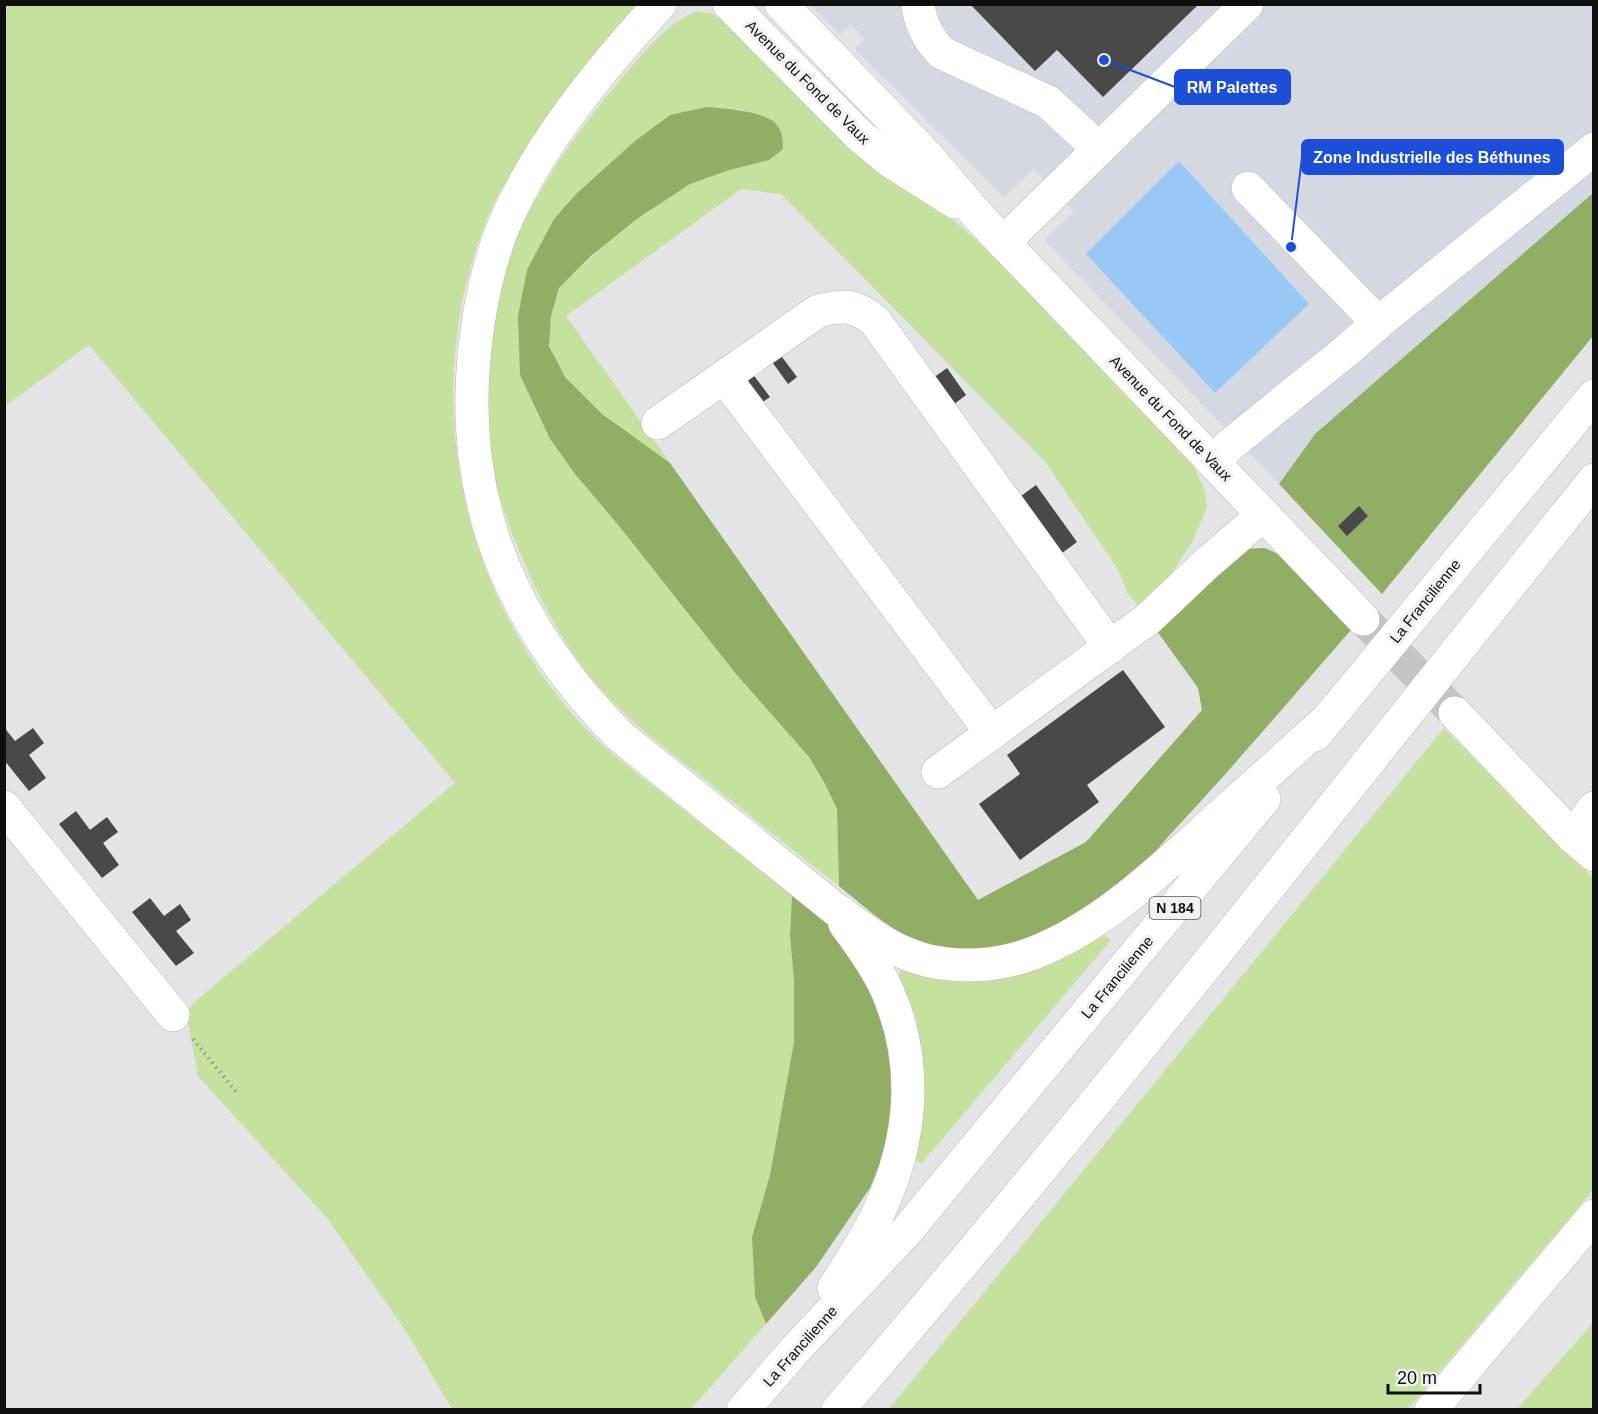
<svg xmlns="http://www.w3.org/2000/svg" width="1598" height="1414" font-family="Helvetica,sans-serif">
<style>
.built{fill:#d4d9e1}
.green{fill:#c6e09d}
.forest{fill:#92ad64}
.water{fill:#9ac8f6}
.building{fill:#4a4949}
.lines{fill:none;stroke-linecap:round;stroke-linejoin:round}
.minor-tunnel{stroke:#c3c4c6;stroke-width:33;stroke-dasharray:33 16;stroke-linecap:butt}
.minor-casing{stroke:#b8b9bb;stroke-width:34}
.highway-casing{stroke:#b8b9bb;stroke-width:34}
.path{stroke:#969799;stroke-width:4;stroke-dasharray:1.5 4.5;stroke-linecap:butt}
.minor{stroke:#fff;stroke-width:33}
.highway{stroke:#fff;stroke-width:33}
.labels{text-anchor:middle;dominant-baseline:central;stroke-width:6;stroke-linejoin:round;paint-order:stroke}
.shield{fill:#f0f1f3;stroke:#525353;stroke-width:1.5}
.shield-label{font-size:14px;font-weight:bold;fill:#0e0f0f}
.street-label{font-size:15px;fill:#0e0f0f;stroke:#f0f1f3}
.leader{fill:none;stroke:#1d4ed8;stroke-width:2}
.callout-dot{fill:#1d4ed8;stroke:#f0f1f3;stroke-width:2}
.callout{fill:#1d4ed8;stroke:#1d4ed8;stroke-width:2}
.callout-label{font-size:16px;text-anchor:middle;font-weight:bold;fill:#fff}
</style>
<rect width="100%" height="100%" fill="#e3e4e6"/>
<polygon class="built" points="810,5 1593,5 1593,193 1315,434 1279,484 1044,240 1074,212 1033,169 1004,197 855,49 864,39 851,24 840,34"/>
<g class="green">
<path d="M 5,5 L 640,5 C 594,58 547,111 512,172 C 506,183 498,194 493,205 C 415,379 455,591 586,729 C 609,753 638,774 665,795 C 707,828 750,862 792,896 L 790,935 L 794,981 L 794,1042 L 770,1175 L 752,1237 L 755,1297 L 766,1324 L 691,1409 L 452,1409 L 407,1333 L 327,1218 L 198,1076 L 187,1017 L 191,1005 L 455,783 L 89,345 L 5,406 Z"/>
<path d="M 694,12 L 711,13 L 728,24 L 983,246 L 1192,463 L 1204,488 L 1207,508 L 1193,540 L 1162,589 L 1141,609 L 1127,592 L 1118,569 L 1046,463 L 781,194 L 741,189 L 566,316 L 670,463 C 630,435 565,395 550,347 C 546,334 553,302 559,289 C 562,283 570,278 575,273 C 607,241 650,205 690,184 C 715,172 742,166 769,160 L 744,110 L 706,107 L 670,115 L 635,141 L 577,193 L 520,374 L 550,439 L 575,474 L 619,526 L 736,674 L 809,757 L 825,784 L 837,809 L 839,886 C 793,850 748,814 703,778 C 674,755 645,734 619,708 C 581,672 553,625 531,578 C 514,540 498,501 491,460 C 481,394 489,313 511,250 C 519,227 533,204 546,182 C 569,143 597,108 626,73 C 647,49 665,26 694,12 Z"/>
<polygon points="1444,728 1593,878 1593,1190 1408,1409 888,1410"/>
<polygon points="1101,933 1111,940 922,1163 915,1160 924,1108 923,1063 916,1017 898,976 903,968"/>
<polygon points="1593,1323 1593,1409 1517,1409"/>
</g>
<g class="forest">
<path d="M 706,107 C 722,108 762,111 774,122 C 782,129 783,139 783,149 L 769,160 L 729,170 L 690,184 L 638,218 L 591,256 L 559,288 L 551,316 L 549,346 L 565,377 L 602,414 L 670,463 L 978,900 L 1086,842 L 1202,710 L 1198,688 L 1154,627 L 1239,549 L 1265,548 L 1282,556 L 1351,630 C 1293,696 1236,764 1176,828 C 1155,851 1128,885 1102,902 C 1054,933 988,960 930,945 C 896,936 866,908 839,886 L 837,809 L 825,784 L 809,757 L 736,674 L 619,526 L 575,474 L 550,439 L 520,375 L 518,316 L 527,270 L 554,219 L 577,193 L 635,141 L 670,115 Z"/>
<polygon points="1593,193 1593,336 1382,594 1279,484 1315,434"/>
<polygon points="792,896 833,927 862,968 887,1040 893,1089 891,1135 870,1188 816,1267 766,1324 755,1297 752,1237 770,1175 794,1042 794,981 790,935"/>
</g>
<polygon class="water" points="1179,161 1309,304 1215,393 1086,254"/>
<g class="building">
<polygon points="970,4 1199,4 1103,97 1057,50 1035,71"/>
<polygon points="779,353 797,377 788,384 770,359"/>
<polygon points="947,368 966,395 953,405 933,378"/>
<polygon points="752,373 770,397 760,404 742,379"/>
<polygon points="1036,485 1077,542 1058,556 1017,499"/>
<polygon points="1359,506 1368,516 1347,536 1338,526"/>
<polygon points="1123,670 1165,727 1087,785 1099,802 1020,860 979,804 1020,774 1007,755"/>
<polygon points="4,727 15,741 33,728 44,743 29,755 46,778 29,791 4,760"/>
<polygon points="76,811 90,830 107,817 118,832 103,843 119,865 102,878 59,824"/>
<polygon points="150,898 164,916 180,904 191,920 176,931 194,953 176,966 132,912"/>
</g>
<g class="lines">
<polyline class="minor-tunnel" points="1363,619 1455,713"/>
<defs>
<g id="minor">
<polyline points="729,4 859,135 889,160 955,202"/>
<polyline points="781,4 927,156 979,217 1363,619"/>
<path d="M 918,4 C 920,24 928,39 942,53 L 1048,102 L 1099,149"/>
<polyline points="1248,188 1378,323"/>
<polyline points="1003,243 1247,4"/>
<polyline points="724,377 992,733"/>
<path d="M 658,423 L 818,311 C 843,305 855,304 875,321 L 1110,647"/>
<polyline points="1213,462 1230,445 1346,351 1378,323 1594,149"/>
<polyline points="1455,713 1573,837 1594,855"/>
<polyline points="938,772 1148,619 1205,565 1263,515"/>
<polyline points="4,807 173,1015"/>
<polyline points="1573,837 1594,808"/>
</g>
<g id="highway">
<path d="M 660,4 C 601,68 538,145 504,225 C 487,267 478,313 474,357 C 460,508 515,630 620,736 L 834,908 C 862,929 893,953 929,961 C 962,968 999,966 1031,954 C 1098,929 1156,874 1208,827 C 1248,791 1289,754 1329,718"/>
<polyline points="1315,735 1594,396"/>
<path d="M 834,1288 C 846,1268 860,1249 870,1229 C 911,1153 922,1070 887,990 C 876,966 861,945 845,924"/>
<polyline points="743,1410 794,1351 905,1233 1264,799"/>
<path d="M 838,1410 C 1099,1108 1343,791 1594,480"/>
<polyline points="1431,1410 1594,1216"/>
</g>
</defs>
<use href="#minor" class="minor-casing"/>
<use href="#highway" class="highway-casing"/>
<polyline class="path" points="193,1039 236,1092"/>
<use href="#minor" class="minor"/>
<use href="#highway" class="highway"/>
</g>
<g class="labels">
<rect class="shield" x="1149.5" y="897" width="51" height="22" rx="4.5"/>
<g class="shield-label">
<text x="1175" y="908">N 184</text>
</g>
<g class="street-label">
<text transform="translate(808 82) rotate(45)">Avenue du Fond de Vaux</text>
<text transform="translate(1171 418) rotate(46)">Avenue du Fond de Vaux</text>
<text transform="translate(1425 601) rotate(-51)">La Francilienne</text>
<text transform="translate(1117 977) rotate(-50)">La Francilienne</text>
<text transform="translate(800 1346) rotate(-48)">La Francilienne</text>
</g>
</g>
<path class="leader" d="M1104 60L1175 87M1291 247L1302 157"/>
<g class="callout-dot">
<circle cx="1104" cy="60" r="6"/>
<circle cx="1291" cy="247" r="6"/>
</g>
<g class="callout">
<rect x="1175" y="70" width="115" height="34" rx="6"/>
<rect x="1302" y="140" width="261" height="34" rx="6"/>
</g>
<g class="callout-label">
<text x="1232" y="93">RM Palettes</text>
<text x="1432" y="163">Zone Industrielle des Béthunes</text>
</g>
<rect width="1598" height="1414" fill="none" stroke="#0e0f0f" stroke-width="12"/>
<path d="M1388 1384v9h92v-9" fill="none" stroke="#0e0f0f" stroke-width="3"/>
<text x="1397" y="1384" font-size="18" fill="#0e0f0f" stroke="#f0f1f3" stroke-width="4.5" paint-order="stroke">20 m</text>
</svg>
